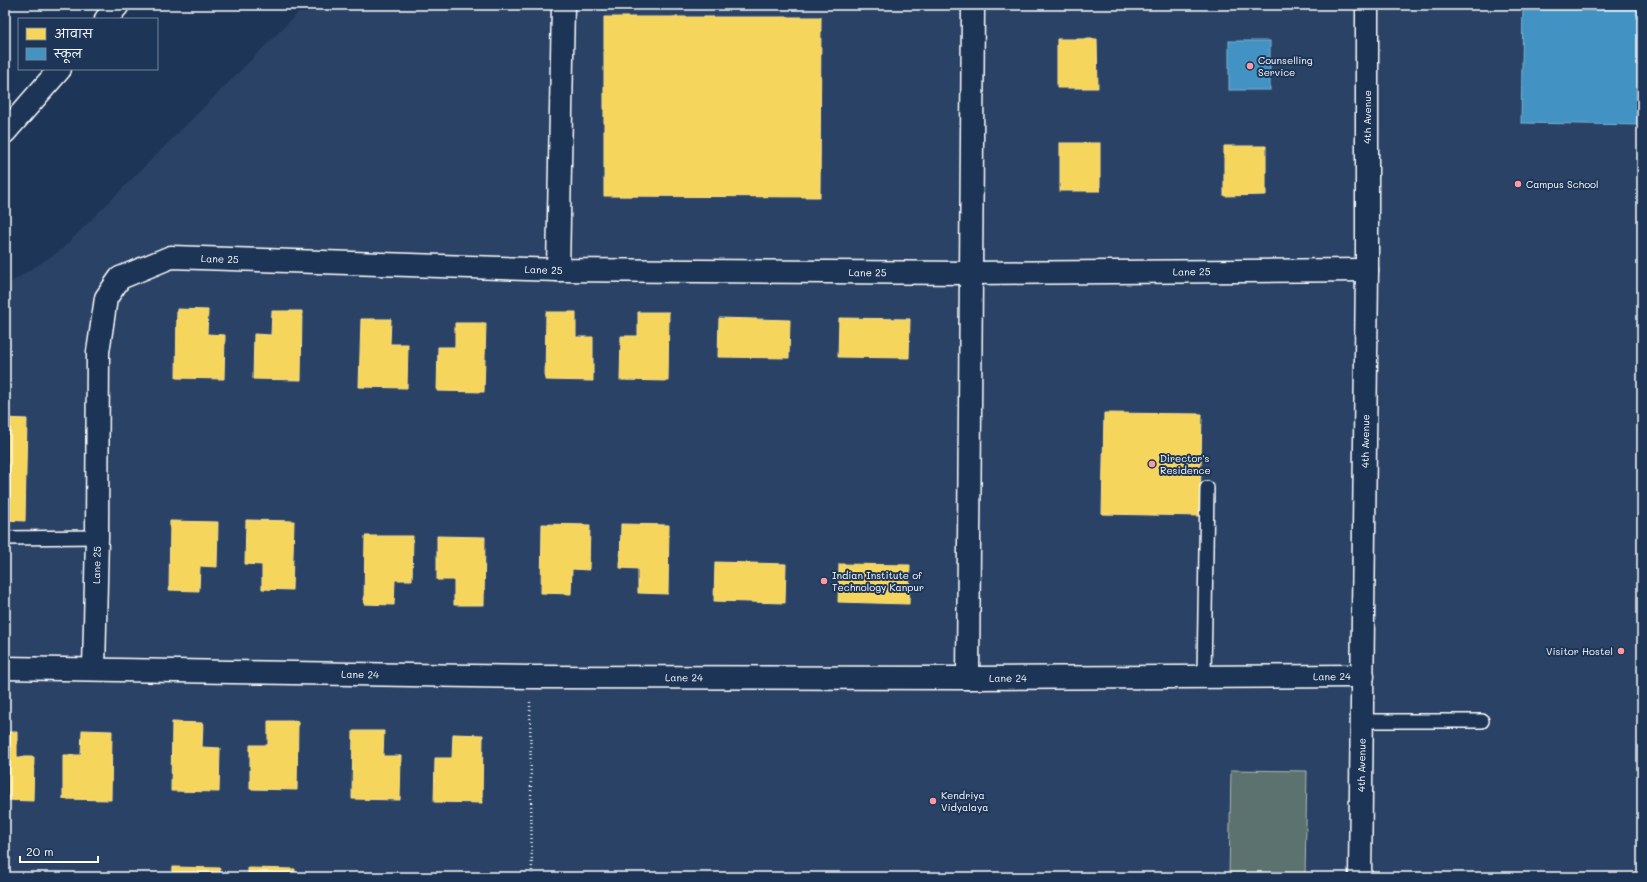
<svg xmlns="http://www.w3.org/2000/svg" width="1647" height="882" font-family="Mali,'Playpen Sans Deva',sans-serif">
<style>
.built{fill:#2c4265}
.grass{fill:#5b726e;stroke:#adb8b6}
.homes{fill:#f6d55c;stroke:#f9e28d}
.schools{fill:#4393c3;stroke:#7bb3d5}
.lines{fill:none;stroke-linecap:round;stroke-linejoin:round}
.lane-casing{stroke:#fff;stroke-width:16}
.street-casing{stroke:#fff;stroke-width:25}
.path{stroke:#fff;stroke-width:2.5;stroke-dasharray:1 3;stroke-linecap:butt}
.lane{stroke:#1d3557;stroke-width:13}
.street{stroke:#1d3557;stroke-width:22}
.poi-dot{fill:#ff9aa2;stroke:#1d3557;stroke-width:1.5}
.labels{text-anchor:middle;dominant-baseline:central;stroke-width:4;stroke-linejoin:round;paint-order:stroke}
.poi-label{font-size:10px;fill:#fff;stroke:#1d3557;text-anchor:start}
.street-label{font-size:10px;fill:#fff;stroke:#1d3557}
</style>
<rect width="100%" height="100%" fill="#1d3557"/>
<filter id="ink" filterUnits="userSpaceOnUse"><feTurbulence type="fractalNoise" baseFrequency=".025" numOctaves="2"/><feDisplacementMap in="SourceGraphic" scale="8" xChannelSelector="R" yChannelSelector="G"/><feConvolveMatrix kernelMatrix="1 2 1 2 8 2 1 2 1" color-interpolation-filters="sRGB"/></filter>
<g filter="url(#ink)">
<polygon class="built" points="306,5 1642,5 1642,877 5,877 5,286 61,250"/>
<polygon class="grass" points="1231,770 1307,771 1305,877 1229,877"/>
<g class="homes">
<polygon points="604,17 821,17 820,197 604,196"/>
<polygon points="1057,39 1097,39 1098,88 1057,88"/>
<rect x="1060" y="143" width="40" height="48"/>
<polygon points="1224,146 1266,146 1266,195 1224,196"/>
<polygon points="177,309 208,310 207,334 225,335 224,379 176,378"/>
<polygon points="272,311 302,311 301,380 253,379 254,334 271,335"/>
<polygon points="546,312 576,312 576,337 593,337 593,381 545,380"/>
<polygon points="638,312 669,312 668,381 620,380 621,336 638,336"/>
<polygon points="719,318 790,320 789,358 718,357"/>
<polygon points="839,318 910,319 909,358 838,357"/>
<polygon points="361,319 391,319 390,344 408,344 407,388 359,387"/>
<polygon points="455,323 486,323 484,392 437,391 438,347 455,347"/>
<polygon points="1104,413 1202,414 1200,516 1102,514"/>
<polygon points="5,418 27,419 25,521 5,520"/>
<polygon points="246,520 294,521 292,590 262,589 262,565 245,564"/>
<polygon points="170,521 218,522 217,567 200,566 199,591 169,590"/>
<polygon points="542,524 590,525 589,570 572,569 571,594 541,593"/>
<polygon points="621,524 669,525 668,594 638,593 638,569 620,568"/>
<polygon points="365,536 413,536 412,580 395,580 394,605 364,604"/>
<polygon points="437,536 485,537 484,605 454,605 454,580 437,580"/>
<polygon points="715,562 786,564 785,603 714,601"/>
<polygon points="839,564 910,565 909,604 838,602"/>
<polygon points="268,721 298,721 297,790 250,789 250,745 268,745"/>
<polygon points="172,722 203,723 202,747 220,748 219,792 171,791"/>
<polygon points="82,730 112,731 111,800 63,799 63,755 81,755"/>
<polygon points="353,731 384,731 383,756 401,756 400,800 352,799"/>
<polygon points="5,732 17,732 17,757 34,757 33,801 5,800"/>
<polygon points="453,734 483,735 482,803 434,802 435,758 452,758"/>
<polygon points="173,867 220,868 220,877 172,877"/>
<polygon points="248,868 295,869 295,877 248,877"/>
</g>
<g class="schools">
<polygon points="1523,5 1642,5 1642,125 1521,123"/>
<rect x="1229" y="41" width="41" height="49"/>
</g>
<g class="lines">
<defs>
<g id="lane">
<polyline points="5,538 97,537"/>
<polyline points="1204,676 1207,488"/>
<polyline points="1362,721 1482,721"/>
</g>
<g id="street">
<polyline points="106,19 118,5"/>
<polyline points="5,132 60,69"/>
<polyline points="558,270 563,5"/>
<path id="s1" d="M 5,668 L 529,677 L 968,678 L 1363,676"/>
<path id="s2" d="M 94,669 L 97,537 L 98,352 L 106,298 L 120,278 L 171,257 L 558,270 L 971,273 L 1367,270"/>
<polyline points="968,678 973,5"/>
<path id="s3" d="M 1360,877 L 1367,270 L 1367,5"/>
</g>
</defs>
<use href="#lane" class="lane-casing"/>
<use href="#street" class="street-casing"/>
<polyline class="path" points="530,702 532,877"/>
<use href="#lane" class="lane"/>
<use href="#street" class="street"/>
</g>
</g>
<g class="poi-dot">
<circle cx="1250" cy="66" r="4"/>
<circle cx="1518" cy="184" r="4"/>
<circle cx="1152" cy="464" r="4"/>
<circle cx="824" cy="581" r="4"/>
<circle cx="1621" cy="651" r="4"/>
<circle cx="933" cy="801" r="4"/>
</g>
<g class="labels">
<g class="poi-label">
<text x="1258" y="60">Counselling<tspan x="1258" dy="12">Service</tspan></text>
<text x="1526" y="184">Campus School</text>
<text x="1160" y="458">Director's<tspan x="1160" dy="12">Residence</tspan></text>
<text x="832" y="575">Indian Institute of<tspan x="832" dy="12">Technology Kanpur</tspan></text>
<text x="1613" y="651" text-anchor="end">Visitor Hostel</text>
<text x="941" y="795">Kendriya<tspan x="941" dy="12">Vidyalaya</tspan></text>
</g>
<g class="street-label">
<text transform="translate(1367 117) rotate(-90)">4th Avenue</text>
<text stroke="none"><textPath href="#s2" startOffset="500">Lane 25</textPath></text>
<text stroke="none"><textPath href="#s2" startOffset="824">Lane 25</textPath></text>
<text stroke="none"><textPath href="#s2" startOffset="1472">Lane 25</textPath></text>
<text stroke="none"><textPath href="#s2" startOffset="1148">Lane 25</textPath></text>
<text stroke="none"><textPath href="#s3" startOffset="436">4th Avenue</textPath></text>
<text stroke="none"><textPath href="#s2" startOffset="104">Lane 25</textPath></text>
<text stroke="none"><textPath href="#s1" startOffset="355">Lane 24</textPath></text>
<text stroke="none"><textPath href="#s1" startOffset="1327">Lane 24</textPath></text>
<text stroke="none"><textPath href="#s1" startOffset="679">Lane 24</textPath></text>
<text stroke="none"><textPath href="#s1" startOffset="1003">Lane 24</textPath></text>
<text stroke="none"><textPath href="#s3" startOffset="112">4th Avenue</textPath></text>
</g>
</g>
<rect width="1647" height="882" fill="none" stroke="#1d3557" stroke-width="20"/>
<rect x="10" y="10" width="1627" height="862" fill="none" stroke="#fff" stroke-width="1.5" filter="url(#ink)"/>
<rect x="18" y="18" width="140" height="52" fill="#1d3557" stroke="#77869a"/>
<rect x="26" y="28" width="20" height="12" fill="#f6d55c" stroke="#77869a"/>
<text x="54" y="38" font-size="12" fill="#ffffff">आवास</text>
<rect x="26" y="48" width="20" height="12" fill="#4393c3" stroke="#77869a"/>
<text x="54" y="58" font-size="12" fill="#ffffff">स्कूल</text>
<path d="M20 856v6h78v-6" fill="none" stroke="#ffffff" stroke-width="2"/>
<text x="26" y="856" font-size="12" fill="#ffffff" stroke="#1d3557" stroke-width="3" paint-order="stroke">20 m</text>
</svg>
